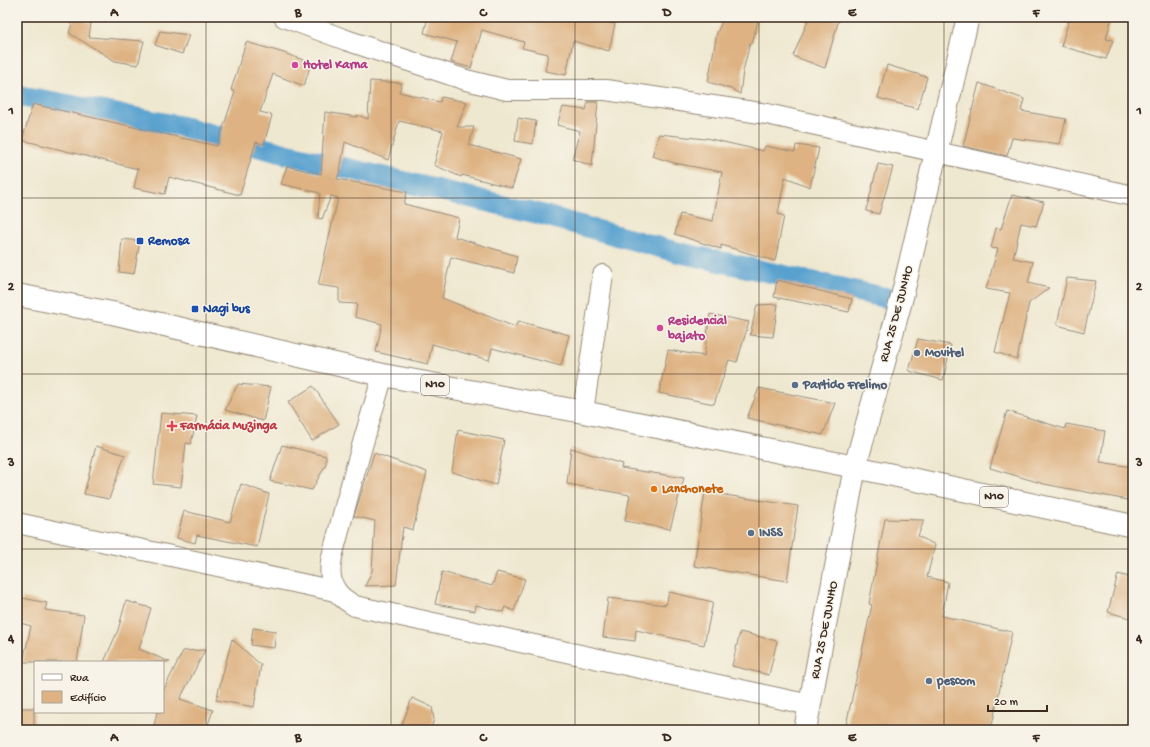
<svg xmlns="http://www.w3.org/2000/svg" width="1150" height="747" font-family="'Gochi Hand',sans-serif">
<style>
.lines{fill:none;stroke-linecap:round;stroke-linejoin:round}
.canal{stroke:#58a1cf;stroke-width:21}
.building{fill:#deb282}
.street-casing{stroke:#958977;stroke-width:22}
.secondary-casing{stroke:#958977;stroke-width:24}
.primary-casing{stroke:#958977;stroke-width:24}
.street{stroke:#fff;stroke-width:20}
.secondary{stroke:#fff;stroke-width:22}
.primary{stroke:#fff;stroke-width:22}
.grid{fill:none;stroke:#3b2a1e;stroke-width:1;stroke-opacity:0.55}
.hotel-dot{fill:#d1479c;stroke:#f7f3e8;stroke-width:1.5}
.transit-dot{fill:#1a4fb4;stroke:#f7f3e8;stroke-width:1.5}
.service-dot{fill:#5c6f8a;stroke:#f7f3e8;stroke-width:1.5}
.health-dot{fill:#e0444e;stroke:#f7f3e8;stroke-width:1.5}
.food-dot{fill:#e8710a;stroke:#f7f3e8;stroke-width:1.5}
.labels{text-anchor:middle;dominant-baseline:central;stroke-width:3;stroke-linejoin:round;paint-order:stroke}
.shield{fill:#f7f3e8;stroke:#73665b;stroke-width:1}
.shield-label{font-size:12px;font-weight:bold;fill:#3b2a1e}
.hotel-label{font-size:13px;font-weight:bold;fill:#b23c85;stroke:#f7f3e8;text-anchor:start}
.transit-label{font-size:13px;font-weight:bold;fill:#164399;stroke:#f7f3e8;text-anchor:start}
.street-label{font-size:13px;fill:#3b2a1e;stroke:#f7f3e8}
.service-label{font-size:13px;font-weight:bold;fill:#4e5e75;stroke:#f7f3e8;text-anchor:start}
.health-label{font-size:13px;font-weight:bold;fill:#be3a42;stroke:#f7f3e8;text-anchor:start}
.food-label{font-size:13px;font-weight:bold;fill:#c56008;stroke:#f7f3e8;text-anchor:start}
.neatline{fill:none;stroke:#3b2a1e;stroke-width:1.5}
.grid-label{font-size:13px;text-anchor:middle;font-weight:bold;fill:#3b2a1e}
</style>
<rect width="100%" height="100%" fill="#f7f3e8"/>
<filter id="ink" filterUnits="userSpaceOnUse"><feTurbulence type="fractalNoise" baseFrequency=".025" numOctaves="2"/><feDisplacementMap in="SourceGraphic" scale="8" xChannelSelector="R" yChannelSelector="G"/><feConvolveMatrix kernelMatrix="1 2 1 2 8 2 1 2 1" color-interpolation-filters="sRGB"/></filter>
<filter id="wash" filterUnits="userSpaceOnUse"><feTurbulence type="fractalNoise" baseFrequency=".012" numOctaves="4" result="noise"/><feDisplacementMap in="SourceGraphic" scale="16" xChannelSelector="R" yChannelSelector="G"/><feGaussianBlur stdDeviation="0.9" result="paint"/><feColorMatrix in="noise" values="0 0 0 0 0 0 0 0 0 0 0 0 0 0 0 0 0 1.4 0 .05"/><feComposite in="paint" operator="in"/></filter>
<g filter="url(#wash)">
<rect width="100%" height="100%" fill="#efe8d0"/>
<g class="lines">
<polyline class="canal" points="17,95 180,126 286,154 532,212 676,252 901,301"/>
</g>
<g id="blocks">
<g class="building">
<polygon points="74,17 91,23 89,37 144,41 138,65 115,61 69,33"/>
<polygon points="428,17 582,17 615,24 609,51 573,41 566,75 545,71 548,54 522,48 524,42 482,30 471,68 451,62 457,42 424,33"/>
<polygon points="724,17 734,17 758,21 752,43 750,43 743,71 740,94 731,89 708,82 717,33"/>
<polygon points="808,17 839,19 825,68 793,56 807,23"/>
<polygon points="1070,17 1112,17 1106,39 1113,40 1106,59 1061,46"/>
<polygon points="160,31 189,35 182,54 155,45"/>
<polygon points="246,42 284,53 311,63 304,86 273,74 260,112 272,115 264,144 256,142 240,195 169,177 165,194 134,188 138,169 22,140 33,104 217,146 235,92 231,90"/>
<polygon points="887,65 927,77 918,109 878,98"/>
<polygon points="370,81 402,83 399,92 440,102 441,97 467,102 457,127 474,127 469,145 521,159 512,188 462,175 461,177 434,165 443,131 399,121 388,160 345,142 340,171 337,179 407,192 404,204 459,218 455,237 517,256 514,273 451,257 442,298 515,327 518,321 569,335 561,366 492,348 489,360 432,344 428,364 376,352 382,324 355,317 357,304 339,303 339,288 318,285 338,198 331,196 322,219 318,218 320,193 281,184 287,166 321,174 325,112 357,117 357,115 368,119"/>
<polygon points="979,83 1024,99 1021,111 1066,119 1060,144 1012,138 1007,156 963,146"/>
<polygon points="588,102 598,102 592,166 572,159 580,131 557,125 563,107 586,110"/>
<polygon points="518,118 536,121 533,144 515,141"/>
<polygon points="659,134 705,139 706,138 763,151 765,146 795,152 796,145 819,148 810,187 785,177 778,214 784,216 775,261 721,245 721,249 675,234 680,214 713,221 722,172 674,163 652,156"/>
<polygon points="878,164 893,167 879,214 866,211"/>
<polygon points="1012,195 1044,202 1036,226 1021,223 1013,258 1033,262 1028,283 1049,288 1029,303 1017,359 995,352 1010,293 986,289 998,249 991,248 996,228 1001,229"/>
<polygon points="122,239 140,241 134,274 119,272"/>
<polygon points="1067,278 1096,281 1084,332 1057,325"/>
<polygon points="777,280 852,299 849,312 774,297"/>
<polygon points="778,304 773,337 750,335 757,305"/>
<polygon points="710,314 749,322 737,362 729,360 714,404 659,393 668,350 704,356"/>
<polygon points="918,339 951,345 943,380 909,371"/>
<polygon points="238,384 271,387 263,421 225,410"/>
<polygon points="313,386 339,424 312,441 288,402"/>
<polygon points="759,388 835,403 823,435 747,418"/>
<polygon points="1007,411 1065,429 1066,424 1105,431 1100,462 1133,467 1133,501 1044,484 990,468"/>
<polygon points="161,413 197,416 191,444 186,443 181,487 153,484"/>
<polygon points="458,430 504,440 496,485 452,472"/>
<polygon points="282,445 326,456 326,464 312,490 270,481"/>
<polygon points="96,446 125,455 109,499 84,494"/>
<polygon points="571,448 622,464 621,468 684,478 670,529 625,521 630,495 567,484"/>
<polygon points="374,453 427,472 413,530 403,527 396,585 365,586 372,571 375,521 354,516"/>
<polygon points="241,484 269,494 257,547 197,535 195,543 177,538 184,511 230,522"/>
<polygon points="705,492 798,506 787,581 694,566"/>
<polygon points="885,519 924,520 918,536 935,545 927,577 948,582 942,616 1012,632 991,730 845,730 872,605 869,604"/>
<polygon points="442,572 492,586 497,572 525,579 514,611 505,607 503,612 476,605 475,611 435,604"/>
<polygon points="1118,574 1133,578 1133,619 1108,612"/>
<polygon points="669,592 713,602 704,645 636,630 635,641 603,637 608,598 666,605"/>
<polygon points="23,598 47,603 45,610 84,615 77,662 23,662 31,626 17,622 17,614"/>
<polygon points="126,601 151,608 139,649 170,662 104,662 118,630"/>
<polygon points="253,628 276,631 274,648 251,645"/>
<polygon points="740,632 777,641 769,675 732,666"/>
<polygon points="232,639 261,665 254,707 216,700"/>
<polygon points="205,650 180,699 213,710 206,730 153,730 157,712 163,712 163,691 183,651"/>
<polygon points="412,698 432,707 434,720 430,730 400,730"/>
<rect x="17" y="708" width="17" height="22"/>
</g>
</g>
</g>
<g filter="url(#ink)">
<use href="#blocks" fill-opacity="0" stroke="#958977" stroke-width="1"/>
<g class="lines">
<defs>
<g id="street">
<polyline points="284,17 346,40 466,80 507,90 606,90 767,114 1133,196"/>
<path d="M 383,375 C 368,426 352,478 339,530 C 336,545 328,562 331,577 C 333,592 343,599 355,606 L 810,705"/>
<polyline points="583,412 603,275"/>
<polyline points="17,523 335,591"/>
</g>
<polyline id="secondary" points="805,730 855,467 901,301 968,17"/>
<polyline id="primary" points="17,295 112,313 383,375 583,412 855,467 1133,526"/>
</defs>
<use href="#street" class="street-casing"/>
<use href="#secondary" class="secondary-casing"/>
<use href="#primary" class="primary-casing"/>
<use href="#street" class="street"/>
<use href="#secondary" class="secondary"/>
<use href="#primary" class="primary"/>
</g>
</g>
<path class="grid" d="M 206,17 L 206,730M 391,17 L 391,730M 575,17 L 575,730M 759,17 L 759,730M 944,17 L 944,730M 17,198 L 1133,198M 17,374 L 1133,374M 17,549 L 1133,549"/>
<g class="hotel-dot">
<circle cx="295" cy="65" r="4"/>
<circle cx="660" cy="328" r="4"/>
</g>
<g class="transit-dot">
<rect x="136" y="237" width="8" height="8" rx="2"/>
<rect x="191" y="305" width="8" height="8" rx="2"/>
</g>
<g class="service-dot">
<circle cx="917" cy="353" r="4"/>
<circle cx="795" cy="385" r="4"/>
<circle cx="751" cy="533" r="4"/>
<circle cx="929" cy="681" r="4"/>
</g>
<path class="health-dot" d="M170 420h4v4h4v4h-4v4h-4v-4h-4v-4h4z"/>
<circle class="food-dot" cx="654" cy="489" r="4"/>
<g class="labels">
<g class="shield">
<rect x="421" y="375" width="28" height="20" rx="3"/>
<rect x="980" y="487" width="28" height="20" rx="3"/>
</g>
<g class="shield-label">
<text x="435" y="385">N10</text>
<text x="994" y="497">N10</text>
</g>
<g class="hotel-label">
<text x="303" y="65">Hotel Karna</text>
<text x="668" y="321">Residencial<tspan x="668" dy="15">bajato</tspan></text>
</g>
<g class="transit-label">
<text x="148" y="241">Remosa</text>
<text x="203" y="309">Nagi bus</text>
</g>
<g class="street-label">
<text transform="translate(897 314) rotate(-75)">RUA 25 DE JUNHO</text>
<text transform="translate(825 630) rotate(-79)">RUA 25 DE JUNHO</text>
</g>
<g class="service-label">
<text x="925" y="353">Movitel</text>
<text x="803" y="385">Partido Frelimo</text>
<text x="759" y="533">INSS</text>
<text x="937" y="681">pescom</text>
</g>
<g class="health-label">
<text x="180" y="426">Farmácia Muzinga</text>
</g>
<g class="food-label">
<text x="662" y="489">Lanchonete</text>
</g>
</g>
<rect width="1150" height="747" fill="none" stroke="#f7f3e8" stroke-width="44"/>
<rect x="34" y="661" width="130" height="52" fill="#f7f3e8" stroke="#aca397"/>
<rect x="42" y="674" width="20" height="6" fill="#ffffff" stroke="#aca397"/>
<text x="70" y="681" font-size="12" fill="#3b2a1e">Rua</text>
<rect x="42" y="691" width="20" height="12" fill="#deb282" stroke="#aca397"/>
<text x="70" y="701" font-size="12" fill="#3b2a1e">Edifício</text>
<path d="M988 705v6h59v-6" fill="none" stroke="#3b2a1e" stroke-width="2"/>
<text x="994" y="705" font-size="12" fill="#3b2a1e" stroke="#f7f3e8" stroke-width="3" paint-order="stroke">20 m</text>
<rect x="22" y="22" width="1106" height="703" class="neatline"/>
<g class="grid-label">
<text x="114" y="16">A</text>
<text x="298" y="16">B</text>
<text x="483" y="16">C</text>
<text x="667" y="16">D</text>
<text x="852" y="16">E</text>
<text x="1036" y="16">F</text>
<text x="11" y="114">1</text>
<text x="1139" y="114">1</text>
<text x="11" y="290">2</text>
<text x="1139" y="290">2</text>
<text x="11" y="466">3</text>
<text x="1139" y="466">3</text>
<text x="11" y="642">4</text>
<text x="1139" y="642">4</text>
<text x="114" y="741">A</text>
<text x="298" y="741">B</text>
<text x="483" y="741">C</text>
<text x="667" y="741">D</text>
<text x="852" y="741">E</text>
<text x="1036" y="741">F</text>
</g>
</svg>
